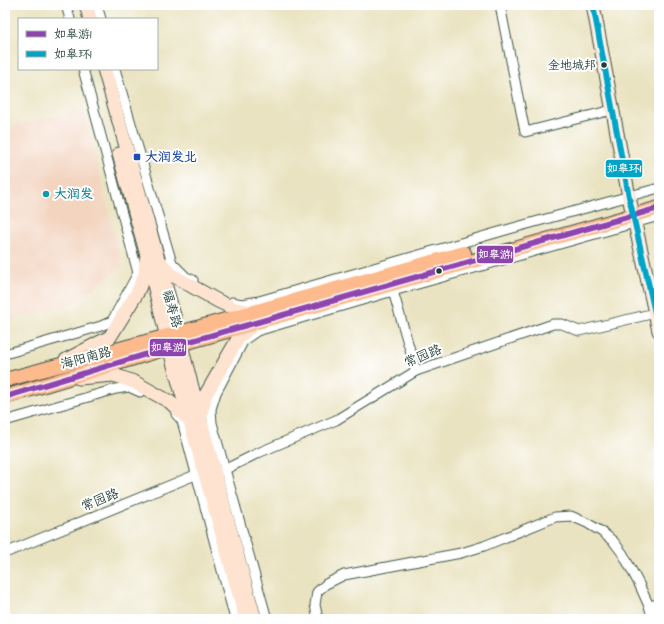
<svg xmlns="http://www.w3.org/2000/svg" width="664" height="624" font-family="'Architects Daughter','LXGW WenKai TC',sans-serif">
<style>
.built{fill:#f3d4bf}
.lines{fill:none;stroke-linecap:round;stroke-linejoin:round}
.street-casing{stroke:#3d5649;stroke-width:11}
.secondary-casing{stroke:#3d5649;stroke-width:15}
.primary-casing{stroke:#3d5649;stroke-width:16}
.street{stroke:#fff;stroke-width:9}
.secondary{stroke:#fee3d1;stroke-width:13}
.primary{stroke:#fcba8d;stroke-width:14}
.bus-1-casing{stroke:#fff;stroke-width:9}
.bus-2-casing{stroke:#fff;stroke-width:9}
.bus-1{stroke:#8e44ad;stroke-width:6}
.bus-2{stroke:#02a4c6;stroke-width:6}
.bus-dot{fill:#1f3d34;stroke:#fff;stroke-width:1.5}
.transit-dot{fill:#1a4fb4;stroke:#fff;stroke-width:1.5}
.culture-dot{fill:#0f9aa8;stroke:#fff;stroke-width:1.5}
.labels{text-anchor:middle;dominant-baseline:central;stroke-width:4;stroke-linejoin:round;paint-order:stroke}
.bus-label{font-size:12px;fill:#1f3d34;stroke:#fff;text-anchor:end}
.transit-label{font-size:13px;font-weight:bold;fill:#164399;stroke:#fff;text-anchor:start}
.culture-label{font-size:13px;font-weight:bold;fill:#0d838f;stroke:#fff;text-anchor:start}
.street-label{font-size:13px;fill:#1f3d34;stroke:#fff}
.line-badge{stroke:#fff;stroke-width:1.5}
.badge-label{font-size:11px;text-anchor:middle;font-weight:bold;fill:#fff}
</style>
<rect width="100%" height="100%" fill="#fff"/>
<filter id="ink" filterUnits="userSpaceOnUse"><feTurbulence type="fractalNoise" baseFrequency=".025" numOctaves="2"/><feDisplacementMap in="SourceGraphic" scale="8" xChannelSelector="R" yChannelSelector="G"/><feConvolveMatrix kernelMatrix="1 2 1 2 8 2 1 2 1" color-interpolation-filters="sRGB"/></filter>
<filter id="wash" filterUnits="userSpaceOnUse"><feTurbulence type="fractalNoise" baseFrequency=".012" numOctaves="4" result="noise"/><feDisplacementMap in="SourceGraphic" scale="16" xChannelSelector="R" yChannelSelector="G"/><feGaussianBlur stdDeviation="0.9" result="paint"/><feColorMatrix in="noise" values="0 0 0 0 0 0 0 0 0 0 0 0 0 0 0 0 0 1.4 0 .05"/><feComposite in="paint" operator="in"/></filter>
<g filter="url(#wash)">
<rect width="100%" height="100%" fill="#eae3c1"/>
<polygon class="built" points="83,109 122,266 74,303 5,322 5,128"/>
</g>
<g filter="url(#ink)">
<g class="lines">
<defs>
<g id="street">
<polyline points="66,5 70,19"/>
<polyline points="97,5 101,19"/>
<polyline points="500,5 525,132 612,110"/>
<polyline points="115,69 172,263 186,277 193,280"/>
<polyline points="393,291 416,371"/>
<polyline points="232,302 242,304 259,301 513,228 659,188"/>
<polyline points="5,354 101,326 112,321 138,273 83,69"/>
<polyline points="176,414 182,421 235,619"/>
<polyline points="5,421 116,389 129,387 140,392"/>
<polyline points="220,472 258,453 336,420 416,371 553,324 562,324 579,331 655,313"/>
<polyline points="5,553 200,473"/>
<polyline points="649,606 653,619"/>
<polyline points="267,619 212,423 211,409 216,393 244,340 257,331 393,291 659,216"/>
<polyline points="318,619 315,605 317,592 326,584 344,575 461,553 484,546 555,517 571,516 587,523 602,532 614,542 623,554 639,584 649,606 659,604"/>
</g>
<g id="secondary">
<polyline points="86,5 90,19"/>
<polyline points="593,5 629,197 659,331"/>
<polyline points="104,69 179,333 184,357 215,474 255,619"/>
<polyline points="119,154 146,252 173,362 246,619"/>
<polyline points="160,262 172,275 218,301 235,309 252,312"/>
<polyline points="66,360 110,337 137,293 145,274 146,260"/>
<polyline points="79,378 114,375 134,382 170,402 188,419"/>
<polyline points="201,415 205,396 239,337 255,323"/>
</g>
<g id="primary">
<polyline points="5,380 179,333 464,253"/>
<polyline points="5,397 170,347 659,208"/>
</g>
</defs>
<use href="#street" class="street-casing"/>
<use href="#secondary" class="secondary-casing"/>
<use href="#primary" class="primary-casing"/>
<use href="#street" class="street"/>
<use href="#secondary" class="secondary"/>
<use href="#primary" class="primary"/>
<defs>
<polyline id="bus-1" points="5,397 170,347 659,208"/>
<polyline id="bus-2" points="593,5 629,197 659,331"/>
</defs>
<use href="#bus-1" class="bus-1-casing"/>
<use href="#bus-2" class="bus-2-casing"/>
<use href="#bus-1" class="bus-1"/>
<use href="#bus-2" class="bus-2"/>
</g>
</g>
<g class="bus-dot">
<circle cx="604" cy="65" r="3.5"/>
<circle cx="439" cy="271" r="3.5"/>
</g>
<rect class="transit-dot" x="133" y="153" width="8" height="8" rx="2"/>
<circle class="culture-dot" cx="46" cy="194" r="4"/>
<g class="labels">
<g class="bus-label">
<text x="596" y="65">金地城邦</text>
</g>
<g class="transit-label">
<text x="145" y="157">大润发北</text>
</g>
<g class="culture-label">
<text x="54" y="194">大润发</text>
</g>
<g class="street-label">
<text transform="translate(172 309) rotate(74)">福寿路</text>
<text transform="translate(423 356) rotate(-23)">常园路</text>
<text transform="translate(86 358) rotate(-15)">海阳南路</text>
<text transform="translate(100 500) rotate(-22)">常园路</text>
</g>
</g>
<g class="line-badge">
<rect x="605" y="159" width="38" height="19" rx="4" fill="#02a4c6"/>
<rect x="476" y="245" width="38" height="19" rx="4" fill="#8e44ad"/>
<rect x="149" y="338" width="38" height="19" rx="4" fill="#8e44ad"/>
</g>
<g class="badge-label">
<text x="624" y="172">如皋环1</text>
<text x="495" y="258">如皋游1</text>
<text x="168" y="351">如皋游1</text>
</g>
<rect width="664" height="624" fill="none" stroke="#fff" stroke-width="20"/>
<rect x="18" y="18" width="140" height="52" fill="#ffffff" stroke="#a5b1ae"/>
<rect x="26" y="31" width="20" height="6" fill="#8e44ad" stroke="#a5b1ae"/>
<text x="54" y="38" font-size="12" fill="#1f3d34">如皋游1</text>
<rect x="26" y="51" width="20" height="6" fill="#02a4c6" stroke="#a5b1ae"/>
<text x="54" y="58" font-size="12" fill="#1f3d34">如皋环1</text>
</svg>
